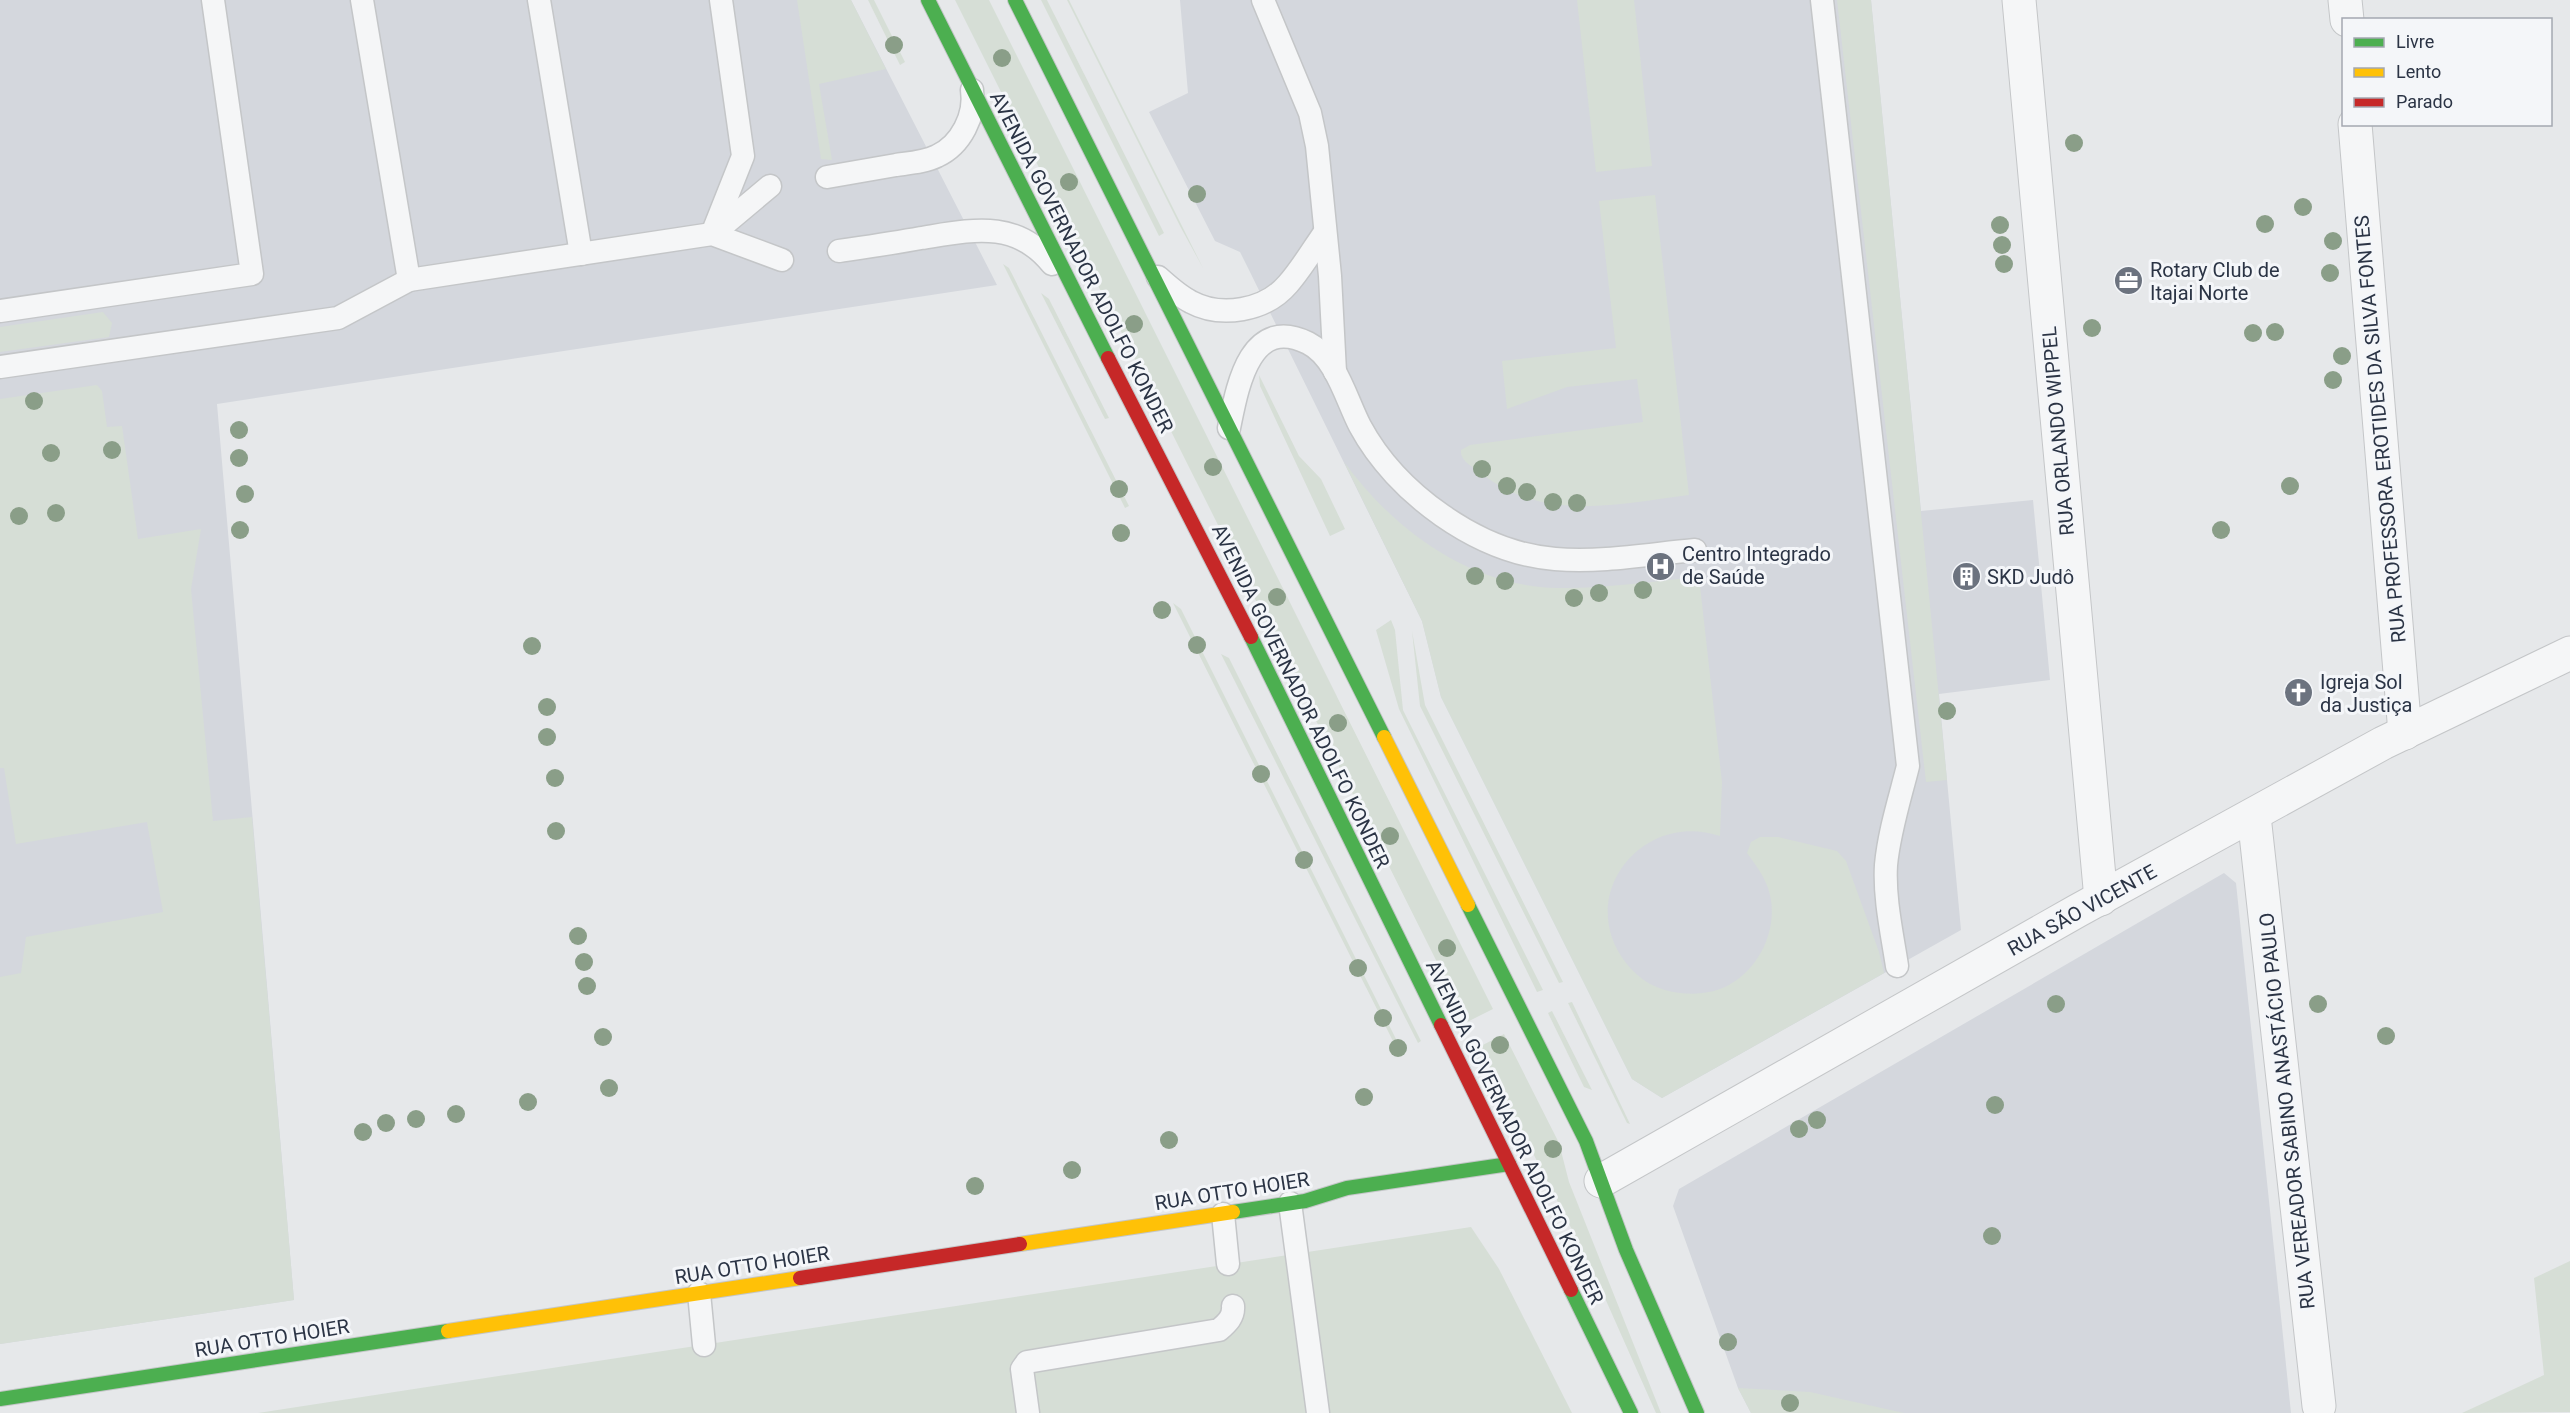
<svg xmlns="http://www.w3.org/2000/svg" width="2570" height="1413" font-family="Roboto,sans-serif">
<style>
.built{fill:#d4d7dd}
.green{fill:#d6ded6}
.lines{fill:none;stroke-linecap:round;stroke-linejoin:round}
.lane-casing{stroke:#c4c6c8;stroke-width:25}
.street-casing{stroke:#c4c6c8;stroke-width:35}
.fast-casing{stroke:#c4c6c8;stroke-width:16}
.slow-casing{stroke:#c4c6c8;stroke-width:16}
.jam-casing{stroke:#c4c6c8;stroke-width:16}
.lane{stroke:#f5f6f7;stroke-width:22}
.street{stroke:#f5f6f7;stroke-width:33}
.fast{stroke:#4caf50;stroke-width:14}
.slow{stroke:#ffc107;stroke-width:14}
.jam{stroke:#c62828;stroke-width:14}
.tree{fill:#8a9e88}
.labels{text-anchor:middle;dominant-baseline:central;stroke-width:6;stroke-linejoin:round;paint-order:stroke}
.street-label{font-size:20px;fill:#2b3445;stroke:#f4f6f9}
.poi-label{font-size:20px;fill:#2b3445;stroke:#f4f6f9;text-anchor:start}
</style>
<rect width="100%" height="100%" fill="#e6e8ea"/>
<g class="built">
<polygon points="0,0 851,0 997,285 217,404 294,1300 0,1344"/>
<polygon points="1180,0 1871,0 1921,511 2033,500 2050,680 1939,694 1961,930 1662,1098 1632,1079 1441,697 1422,621 1250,272 1240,252 1215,241 1149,112 1188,93"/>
<polygon points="2224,873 2236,883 2291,1413 1751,1413 1738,1388 1673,1206 1679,1189"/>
</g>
<g class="green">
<polygon points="797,0 851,0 886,69 819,84 832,160 821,159"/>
<polygon points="868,0 874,0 905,62 900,65"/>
<polygon points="955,0 989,0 1493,1009 1467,1022"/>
<polygon points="1041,0 1047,0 1164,233 1159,236"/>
<polygon points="1067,0 1069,0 1203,268 1180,226"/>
<polygon points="1577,0 1634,0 1652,166 1596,172"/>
<polygon points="1837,0 1871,0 1947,780 1926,782"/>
<path d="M 1655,195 L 1689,495 C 1618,504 1542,523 1481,473 C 1473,467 1460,461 1461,450 L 1470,445 L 1643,422 L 1637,379 L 1567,387 L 1507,409 L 1502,361 L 1616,348 L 1599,201 Z"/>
<polygon points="1003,264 1009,268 1129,506 1125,508"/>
<polygon points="1041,293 1049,299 1109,418 1105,419"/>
<polygon points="103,312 112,323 109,337 0,352 0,327"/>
<polygon points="1259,375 1299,456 1321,479 1345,529 1330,536 1260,386"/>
<polygon points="97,385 102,391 107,427 122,426 138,539 201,529 191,589 213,821 252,817 294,1300 0,1344 0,977 21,973 26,937 163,912 147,822 16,844 4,768 0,768 0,399"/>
<path d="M 1344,462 C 1394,530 1469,586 1557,588 C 1601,589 1654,581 1699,577 L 1722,782 L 1720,836 C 1642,810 1574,896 1626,963 C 1639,980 1658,991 1680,993 C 1697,995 1717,993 1732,983 C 1763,965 1780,922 1768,888 C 1763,874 1755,864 1747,853 L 1751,842 L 1760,837 L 1778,837 L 1837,851 L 1846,861 L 1879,952 L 1884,973 L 1662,1098 L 1632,1079 L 1441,697 L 1422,621 Z"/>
<polygon points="1173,603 1181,609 1402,1051 1399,1053"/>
<polygon points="1391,620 1395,630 1403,710 1543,990 1537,992 1399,709 1376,630"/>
<polygon points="1412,631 1425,705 1563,982 1559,983 1420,706"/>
<polygon points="1221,654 1229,658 1421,1041 1418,1043"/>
<polygon points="1572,1002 1630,1124 1627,1123 1568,1003"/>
<polygon points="1552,1011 1592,1090 1584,1087 1548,1013"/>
<polygon points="1504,1034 1559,1143 1569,1182 1661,1413 1656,1413 1592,1269 1479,1047"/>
<polygon points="1471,1227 1499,1269 1572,1413 258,1413"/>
<polygon points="2570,1261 2570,1412 2462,1413 2544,1375 2534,1278"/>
<polygon points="1738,1388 1810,1392 1904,1413 1751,1413"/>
</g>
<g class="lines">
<defs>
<g id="lane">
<polyline points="362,0 409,280"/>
<polyline points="539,0 581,254"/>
<polyline points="1263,0 1310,113 1317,146 1330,276 1335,372"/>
<path d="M 1822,0 L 1908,766 C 1900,798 1889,832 1886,865 C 1884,898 1892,933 1897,966"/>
<path d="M 827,177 C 850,173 873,169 896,165 C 910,163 925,162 937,156 C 961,145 976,115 972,90"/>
<polyline points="714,233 770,186"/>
<polyline points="712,234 743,156 721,0"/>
<path d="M 839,251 C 866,247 894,243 921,238 C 972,230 1016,219 1052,264"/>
<path d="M 1158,277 C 1168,286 1179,296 1191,302 C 1221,318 1265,311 1288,284 C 1302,268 1313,249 1325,232"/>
<polyline points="0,311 252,274 213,0"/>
<polyline points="0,367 338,318 409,280 712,234 782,260"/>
<path d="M 1229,428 C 1237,389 1249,314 1308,343 C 1336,357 1346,399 1360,426 C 1396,493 1478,553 1555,559 C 1601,563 1650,554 1695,550"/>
<polyline points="1290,1203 1318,1413"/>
<polyline points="1223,1214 1228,1264"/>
<polyline points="699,1293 704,1345"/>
<path d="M 1028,1413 L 1022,1369 L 1027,1362 L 1219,1330 C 1227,1323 1234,1317 1233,1306"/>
</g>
<g id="street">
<polyline points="2019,0 2101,899"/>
<polyline points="2345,0 2347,20"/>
<polyline points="2355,124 2405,733"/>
<polyline points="2254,816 2319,1406"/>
<polyline points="1601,1181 2077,911 2383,743 2570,653"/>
</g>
<g id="fast">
<polyline points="928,0 1108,358"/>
<polyline points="1015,0 1384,737"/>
<polyline points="1251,637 1441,1025"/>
<polyline points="1468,905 1586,1141 1626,1250 1697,1413"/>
<polyline points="1233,1212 1305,1201 1347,1188 1509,1164"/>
<polyline points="1571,1290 1631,1413"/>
<polyline points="0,1399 448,1331"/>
</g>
<g id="slow">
<polyline points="1384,737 1468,905"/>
<polyline points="1020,1244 1233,1212"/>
<polyline points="448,1331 800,1278"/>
</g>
<g id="jam">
<polyline points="1108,358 1251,637"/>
<polyline points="1441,1025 1571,1290"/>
<polyline points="800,1278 1020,1244"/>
</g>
</defs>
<use href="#lane" class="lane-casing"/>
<use href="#street" class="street-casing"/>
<use href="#fast" class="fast-casing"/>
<use href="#slow" class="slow-casing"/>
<use href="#jam" class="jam-casing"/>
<use href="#lane" class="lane"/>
<use href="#street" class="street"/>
<use href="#fast" class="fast"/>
<use href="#slow" class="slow"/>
<use href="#jam" class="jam"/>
</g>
<g class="tree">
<circle cx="894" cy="45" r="9"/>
<circle cx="1002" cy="58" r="9"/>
<circle cx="2074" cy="143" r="9"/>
<circle cx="1069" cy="182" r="9"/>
<circle cx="1197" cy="194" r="9"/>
<circle cx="2303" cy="207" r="9"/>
<circle cx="2265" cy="224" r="9"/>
<circle cx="2000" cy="225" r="9"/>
<circle cx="2333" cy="241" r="9"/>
<circle cx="2002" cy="245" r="9"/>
<circle cx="2004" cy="264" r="9"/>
<circle cx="2330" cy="273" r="9"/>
<circle cx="1134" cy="324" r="9"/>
<circle cx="2092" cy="328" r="9"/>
<circle cx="2275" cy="332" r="9"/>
<circle cx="2253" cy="333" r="9"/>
<circle cx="2342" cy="356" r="9"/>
<circle cx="2333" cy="380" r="9"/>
<circle cx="34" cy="401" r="9"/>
<circle cx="239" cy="430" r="9"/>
<circle cx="112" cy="450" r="9"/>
<circle cx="51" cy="453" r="9"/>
<circle cx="239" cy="458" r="9"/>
<circle cx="1213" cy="467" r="9"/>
<circle cx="1482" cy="469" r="9"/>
<circle cx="1507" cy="486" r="9"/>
<circle cx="2290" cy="486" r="9"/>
<circle cx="1119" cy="489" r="9"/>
<circle cx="1527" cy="492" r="9"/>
<circle cx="245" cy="494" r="9"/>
<circle cx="1553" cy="502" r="9"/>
<circle cx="1577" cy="503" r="9"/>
<circle cx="56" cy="513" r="9"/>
<circle cx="19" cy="516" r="9"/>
<circle cx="240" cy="530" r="9"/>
<circle cx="2221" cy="530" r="9"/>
<circle cx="1121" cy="533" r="9"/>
<circle cx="1475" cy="576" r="9"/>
<circle cx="1505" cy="581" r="9"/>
<circle cx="1643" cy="590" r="9"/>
<circle cx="1599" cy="593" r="9"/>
<circle cx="1277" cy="597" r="9"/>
<circle cx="1574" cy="598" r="9"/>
<circle cx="1162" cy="610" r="9"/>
<circle cx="1197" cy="645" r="9"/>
<circle cx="532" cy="646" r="9"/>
<circle cx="547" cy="707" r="9"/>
<circle cx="1947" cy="711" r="9"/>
<circle cx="1338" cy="723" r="9"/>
<circle cx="547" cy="737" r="9"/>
<circle cx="1261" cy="774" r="9"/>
<circle cx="555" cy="778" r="9"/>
<circle cx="556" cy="831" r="9"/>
<circle cx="1390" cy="836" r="9"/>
<circle cx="1304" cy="860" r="9"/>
<circle cx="578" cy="936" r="9"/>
<circle cx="1447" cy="948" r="9"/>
<circle cx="584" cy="962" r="9"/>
<circle cx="1358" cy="968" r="9"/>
<circle cx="587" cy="986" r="9"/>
<circle cx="2056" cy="1004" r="9"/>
<circle cx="2318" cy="1004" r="9"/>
<circle cx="1383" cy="1018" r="9"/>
<circle cx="2386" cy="1036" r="9"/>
<circle cx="603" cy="1037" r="9"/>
<circle cx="1500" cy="1045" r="9"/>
<circle cx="1398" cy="1048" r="9"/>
<circle cx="609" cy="1088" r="9"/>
<circle cx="1364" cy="1097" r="9"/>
<circle cx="528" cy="1102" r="9"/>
<circle cx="1995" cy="1105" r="9"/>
<circle cx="456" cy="1114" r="9"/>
<circle cx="416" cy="1119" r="9"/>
<circle cx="1817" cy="1120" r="9"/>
<circle cx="386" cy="1123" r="9"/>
<circle cx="1799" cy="1129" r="9"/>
<circle cx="363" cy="1132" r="9"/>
<circle cx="1169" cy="1140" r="9"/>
<circle cx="1553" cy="1149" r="9"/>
<circle cx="1072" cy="1170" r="9"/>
<circle cx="975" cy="1186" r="9"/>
<circle cx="1992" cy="1236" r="9"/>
<circle cx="1728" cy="1342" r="9"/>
<circle cx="1790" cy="1403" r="9"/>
</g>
<defs>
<symbol id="office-disc" viewBox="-11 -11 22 22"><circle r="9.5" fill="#6c737f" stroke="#f4f6f9"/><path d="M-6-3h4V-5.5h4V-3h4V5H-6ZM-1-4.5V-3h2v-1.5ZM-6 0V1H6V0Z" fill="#fff"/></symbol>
<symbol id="hospital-disc" viewBox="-11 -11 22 22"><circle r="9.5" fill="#6c737f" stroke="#f4f6f9"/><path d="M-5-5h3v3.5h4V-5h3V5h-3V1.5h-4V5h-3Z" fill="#fff"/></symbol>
<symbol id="building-disc" viewBox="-11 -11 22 22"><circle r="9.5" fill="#6c737f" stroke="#f4f6f9"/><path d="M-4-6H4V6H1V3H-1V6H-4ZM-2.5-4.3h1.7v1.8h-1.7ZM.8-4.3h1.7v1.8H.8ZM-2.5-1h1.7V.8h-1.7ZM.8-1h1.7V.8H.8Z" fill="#fff"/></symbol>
<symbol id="church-disc" viewBox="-11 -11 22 22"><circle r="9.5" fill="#6c737f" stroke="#f4f6f9"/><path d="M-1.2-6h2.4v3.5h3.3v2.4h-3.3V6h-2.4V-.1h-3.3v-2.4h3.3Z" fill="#fff"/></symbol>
</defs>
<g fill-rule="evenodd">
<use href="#office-disc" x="2112" y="264" width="33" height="33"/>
<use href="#hospital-disc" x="1644" y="550" width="33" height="33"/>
<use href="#building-disc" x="1950" y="560" width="33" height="33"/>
<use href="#church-disc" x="2282" y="676" width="33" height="33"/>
</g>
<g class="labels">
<g class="street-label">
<text transform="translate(1082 262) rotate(63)">AVENIDA GOVERNADOR ADOLFO KONDER</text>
<text transform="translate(2380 429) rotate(-95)">RUA PROFESSORA EROTIDES DA SILVA FONTES</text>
<text transform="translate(2058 431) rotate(-95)">RUA ORLANDO WIPPEL</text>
<text transform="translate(1301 696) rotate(64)">AVENIDA GOVERNADOR ADOLFO KONDER</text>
<text transform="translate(2082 910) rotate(-29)">RUA SÃO VICENTE</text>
<text transform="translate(2287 1111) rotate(-96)">RUA VEREADOR SABINO ANASTÁCIO PAULO</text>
<text transform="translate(1515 1132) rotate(64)">AVENIDA GOVERNADOR ADOLFO KONDER</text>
<text transform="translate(1232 1191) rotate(-9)">RUA OTTO HOIER</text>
<text transform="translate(752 1265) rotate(-9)">RUA OTTO HOIER</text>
<text transform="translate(272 1338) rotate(-9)">RUA OTTO HOIER</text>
</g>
<g class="poi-label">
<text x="2150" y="270">Rotary Club de<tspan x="2150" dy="23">Itajai Norte</tspan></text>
<text x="1682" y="554">Centro Integrado<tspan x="1682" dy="23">de Saúde</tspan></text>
<text x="1987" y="577">SKD Judô</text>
<text x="2320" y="682">Igreja Sol<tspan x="2320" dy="23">da Justiça</tspan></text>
</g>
</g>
<rect x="2342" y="18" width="210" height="108" fill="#f4f6f9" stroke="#a4a8b1" stroke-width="1.5"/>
<rect x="2354" y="38" width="30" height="9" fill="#4caf50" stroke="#a4a8b1" stroke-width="1.5"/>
<text x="2396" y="48" font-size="18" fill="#2b3445">Livre</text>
<rect x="2354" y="68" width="30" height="9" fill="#ffc107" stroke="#a4a8b1" stroke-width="1.5"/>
<text x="2396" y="78" font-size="18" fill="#2b3445">Lento</text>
<rect x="2354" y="98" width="30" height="9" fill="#c62828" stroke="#a4a8b1" stroke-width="1.5"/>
<text x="2396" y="108" font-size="18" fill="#2b3445">Parado</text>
</svg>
